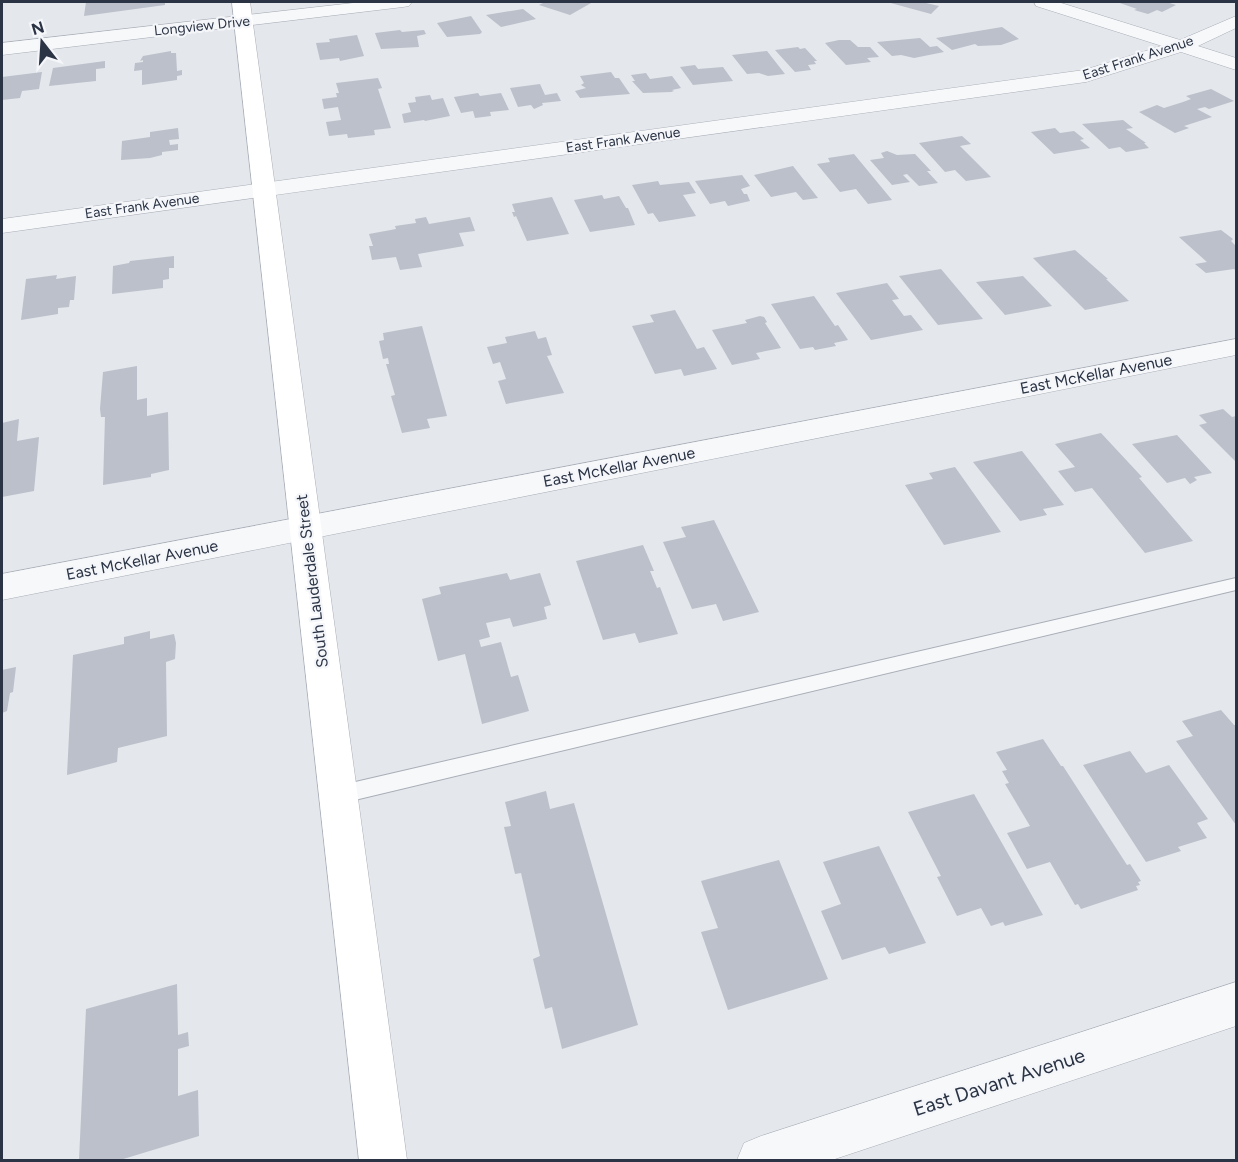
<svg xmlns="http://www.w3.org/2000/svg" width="1238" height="1162" font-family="Figtree,sans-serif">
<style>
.building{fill:#bbc0ca}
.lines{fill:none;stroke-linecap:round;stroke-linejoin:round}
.lane-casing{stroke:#a9aeb7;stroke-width:2}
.street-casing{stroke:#a9aeb7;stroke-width:1}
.secondary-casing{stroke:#a9aeb7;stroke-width:1}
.lane{fill:#f7f8fa;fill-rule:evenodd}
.street{fill:#f7f8fa;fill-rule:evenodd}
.secondary{fill:#fff;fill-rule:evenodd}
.labels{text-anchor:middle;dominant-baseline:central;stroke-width:4.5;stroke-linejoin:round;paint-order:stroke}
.far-street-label{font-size:14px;fill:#2b3445;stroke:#f4f6f9}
.street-label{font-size:16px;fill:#2b3445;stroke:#f4f6f9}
.near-street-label{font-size:20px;fill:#2b3445;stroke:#f4f6f9}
</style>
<rect width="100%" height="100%" fill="#e4e7ec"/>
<g class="building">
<polygon points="86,2 165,2 165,5 84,16"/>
<polygon points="539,2 585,2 591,3 570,15 539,5 543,3"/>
<polygon points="887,2 927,2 926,3 939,6 931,14"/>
<polygon points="1117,2 1166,2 1176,5 1162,12 1157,10 1148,14 1134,10 1137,9"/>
<polygon points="523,9 536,19 501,27 486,15"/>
<polygon points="471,16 482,32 480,34 447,37 437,23"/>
<polygon points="1002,27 1019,39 1001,45 978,46 975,44 952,50 936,38"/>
<polygon points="400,30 402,32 424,30 426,34 417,36 419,47 381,49 375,33"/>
<polygon points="357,35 364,56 340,61 339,58 320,60 316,43 330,42 329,39"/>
<polygon points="920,38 930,47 937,46 944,52 914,58 901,55 892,56 877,42"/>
<polygon points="839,40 850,40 858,47 870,47 879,57 867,58 871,62 846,65 825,43"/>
<polygon points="798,47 800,49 805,48 817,61 814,61 816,64 808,65 811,70 795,72 775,50"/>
<polygon points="171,51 171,53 176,53 177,71 182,70 182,75 177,76 177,80 142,85 142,70 134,71 135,63 143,62 143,60 140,61 143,56"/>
<polygon points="767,51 785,74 768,76 759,73 747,74 732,55"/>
<polygon points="105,61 105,68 96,69 96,81 49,86 53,68"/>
<polygon points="695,65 698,69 723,67 733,81 693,85 680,67"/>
<polygon points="42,72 39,89 22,91 20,98 2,100 2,77"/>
<polygon points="611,72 615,78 619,78 630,94 580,98 575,91 586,88 581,85 584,83 580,76"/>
<polygon points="646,73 650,79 672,76 681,88 672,90 674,91 671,92 643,93 632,81 635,81 631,75"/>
<polygon points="378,78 382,88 378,89 391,128 374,130 375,135 348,138 347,134 329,136 326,122 341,120 338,107 324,109 322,99 337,97 336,93 339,93 336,83"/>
<polygon points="540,84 545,95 557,93 561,101 542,103 543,105 534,109 531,105 518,107 510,88"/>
<polygon points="1211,89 1234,101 1209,109 1205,107 1197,109 1212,117 1184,126 1189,128 1175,133 1139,112 1157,105 1164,108 1183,102 1191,99 1186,96"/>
<polygon points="478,93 480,96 501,93 509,110 490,112 491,116 475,118 473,111 461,113 454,97"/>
<polygon points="430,95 432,100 443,98 450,116 425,121 424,120 404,123 402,114 411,112 408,103 416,102 415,97"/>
<polygon points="1123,120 1133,128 1126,129 1146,143 1144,143 1149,148 1126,152 1120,147 1109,149 1082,124"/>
<polygon points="178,128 179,139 169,140 170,145 178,144 178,150 162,152 162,155 150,158 121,160 122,141 150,137 150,132"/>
<polygon points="1055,128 1060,133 1074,131 1084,139 1080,140 1090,148 1054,154 1031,132"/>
<polygon points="962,136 971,144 960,146 991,177 966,181 955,170 945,172 919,143"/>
<polygon points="887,151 897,155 915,154 931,171 927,171 938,183 919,186 907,174 903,175 910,182 892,185 870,160 884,158 881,153"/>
<polygon points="854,154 892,200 868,204 856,189 840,192 817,164 830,162 828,158"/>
<polygon points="793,166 818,198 803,200 796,192 771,197 754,175"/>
<polygon points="742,175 750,186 741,189 744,194 747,194 750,201 728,206 725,201 710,204 695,181"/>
<polygon points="658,181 660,185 689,182 696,193 683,195 696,216 659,222 653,213 648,214 632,185"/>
<polygon points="602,195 604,199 619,196 626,208 628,208 635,225 590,232 574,200"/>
<polygon points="552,197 569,234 527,241 516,216 514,217 512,212 515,212 512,204"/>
<polygon points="426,217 429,224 470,217 475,231 459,233 464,246 418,254 422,267 400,270 396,257 372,260 369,246 373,246 369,234 396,229 395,226 416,223 415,219"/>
<polygon points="1221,230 1233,239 1231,241 1236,246 1236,271 1234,269 1206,273 1195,264 1207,262 1179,237"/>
<polygon points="1075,250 1108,279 1106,279 1129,301 1085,310 1033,258"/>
<polygon points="174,256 174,268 169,268 169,279 163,280 163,288 112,294 113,266 129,263 130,261"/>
<polygon points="941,269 983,319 938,325 899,276"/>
<polygon points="57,275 56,279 76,276 74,300 70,300 69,307 58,308 58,314 21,320 26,279"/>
<polygon points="1023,276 1052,306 1005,315 976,282"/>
<polygon points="887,283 899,299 892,300 904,316 911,315 923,330 871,340 836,293"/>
<polygon points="814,296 835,326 838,325 848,340 834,343 836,346 815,350 813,347 800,349 771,304"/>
<polygon points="675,310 697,349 704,347 717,369 684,376 681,369 655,374 632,326 654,322 650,315"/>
<polygon points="760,316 764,317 767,322 765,323 781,348 756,353 760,359 732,365 712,330 747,323 745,320"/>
<polygon points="422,326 447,416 427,419 430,428 402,433 391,396 395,395 386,364 389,364 388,358 383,359 379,341 384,340 383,333"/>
<polygon points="535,331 538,339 546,337 552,355 547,356 564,393 506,404 498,381 506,379 500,362 493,364 487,347 507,343 505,337"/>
<polygon points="137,366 137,400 147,398 147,416 168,412 169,470 151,474 151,477 103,485 105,417 101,417 100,409 103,372"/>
<polygon points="1223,409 1232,417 1236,416 1236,460 1235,461 1199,425 1207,423 1199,415"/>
<polygon points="19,419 17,441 39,437 34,491 2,497 2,423"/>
<polygon points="1101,433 1142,477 1139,478 1193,541 1145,553 1092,488 1075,492 1058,471 1075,467 1055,444"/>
<polygon points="1177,435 1212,473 1194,477 1197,480 1190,484 1185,478 1167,483 1132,444"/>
<polygon points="1022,451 1064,505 1043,509 1047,515 1020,521 973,462"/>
<polygon points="955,467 1001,532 944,545 905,485 933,479 929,473"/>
<polygon points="714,520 759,612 723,621 716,604 692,609 663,542 686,537 681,527"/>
<polygon points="643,545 654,571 650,571 657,588 660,587 678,634 639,643 635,633 603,640 576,561"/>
<polygon points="507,573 510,580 540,573 551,605 544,607 547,619 513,627 510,618 486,623 490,637 479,640 481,647 501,642 511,677 518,675 529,711 482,724 465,654 438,661 422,599 441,594 439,587"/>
<polygon points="150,631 150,639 174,634 176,643 175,659 166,662 167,736 118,748 117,762 67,775 73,655 124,644 124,637"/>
<polygon points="16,667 13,692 10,693 7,711 2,713 2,670"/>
<polygon points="1221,710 1234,725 1236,725 1236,825 1176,741 1193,736 1182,721"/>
<polygon points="1043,739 1061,766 1063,766 1127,865 1130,864 1141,881 1138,882 1140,885 1136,886 1138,890 1081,909 1078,904 1075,905 1050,862 1027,869 1007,833 1030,826 1005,784 1009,783 1002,771 1007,770 996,752"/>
<polygon points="1130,751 1146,773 1169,765 1208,819 1197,823 1207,838 1178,847 1181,851 1146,862 1083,765"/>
<polygon points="546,791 550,809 574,803 638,1025 562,1049 552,1007 545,1009 533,959 540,956 521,873 515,874 504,827 511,826 505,802"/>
<polygon points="974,794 1043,915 1005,926 1003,922 991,926 981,908 957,916 937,877 941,876 908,812"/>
<polygon points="879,846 926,943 889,954 885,947 842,960 821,911 841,904 823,862"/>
<polygon points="779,860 828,979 728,1010 701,932 718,928 701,881"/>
<polygon points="177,984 178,1035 188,1032 189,1046 178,1049 178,1096 198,1090 199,1136 120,1160 79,1160 86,1009"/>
</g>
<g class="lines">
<defs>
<polygon id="lane" points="1236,578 1236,590 338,804 331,801 328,795 331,789 338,786"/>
<g id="street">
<polygon points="362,2 412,2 409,6 403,7 2,55 2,43"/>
<polygon points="1034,2 1058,2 1180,40 1236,16 1236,28 1198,46 1236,58 1236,70 1181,52 1086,82 2,233 2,219 1084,70 1162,46 1036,6"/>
<polygon points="1236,339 1236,355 2,600 2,574"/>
<polygon points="1236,982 1236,1026 832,1160 737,1160 744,1143 761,1136"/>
</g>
<polygon id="secondary" points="232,2 250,2 407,1160 359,1160"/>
</defs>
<use href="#lane" class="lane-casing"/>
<use href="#street" class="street-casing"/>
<use href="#secondary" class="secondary-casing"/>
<use href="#lane" class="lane"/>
<use href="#street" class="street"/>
<use href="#secondary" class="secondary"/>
</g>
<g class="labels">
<g class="far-street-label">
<text transform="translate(202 26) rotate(-6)">Longview Drive</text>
<text transform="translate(1138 58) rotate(-18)">East Frank Avenue</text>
<text transform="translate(623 140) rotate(-8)">East Frank Avenue</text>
<text transform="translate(142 206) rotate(-8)">East Frank Avenue</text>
</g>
<g class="street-label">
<text transform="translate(1096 374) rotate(-11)">East McKellar Avenue</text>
<text transform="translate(619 467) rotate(-11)">East McKellar Avenue</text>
<text transform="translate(142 560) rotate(-11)">East McKellar Avenue</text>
<text transform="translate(312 581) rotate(-97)">South Lauderdale Street</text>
</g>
<g class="near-street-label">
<text transform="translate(999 1082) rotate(-18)">East Davant Avenue</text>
</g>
</g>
<rect width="1238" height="1162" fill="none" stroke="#2b3445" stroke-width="6"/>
<g transform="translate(42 42) rotate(343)" stroke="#f4f6f9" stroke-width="4.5" paint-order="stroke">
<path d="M0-4.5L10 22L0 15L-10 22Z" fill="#2b3445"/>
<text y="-9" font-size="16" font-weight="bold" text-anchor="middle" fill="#2b3445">N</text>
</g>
</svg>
